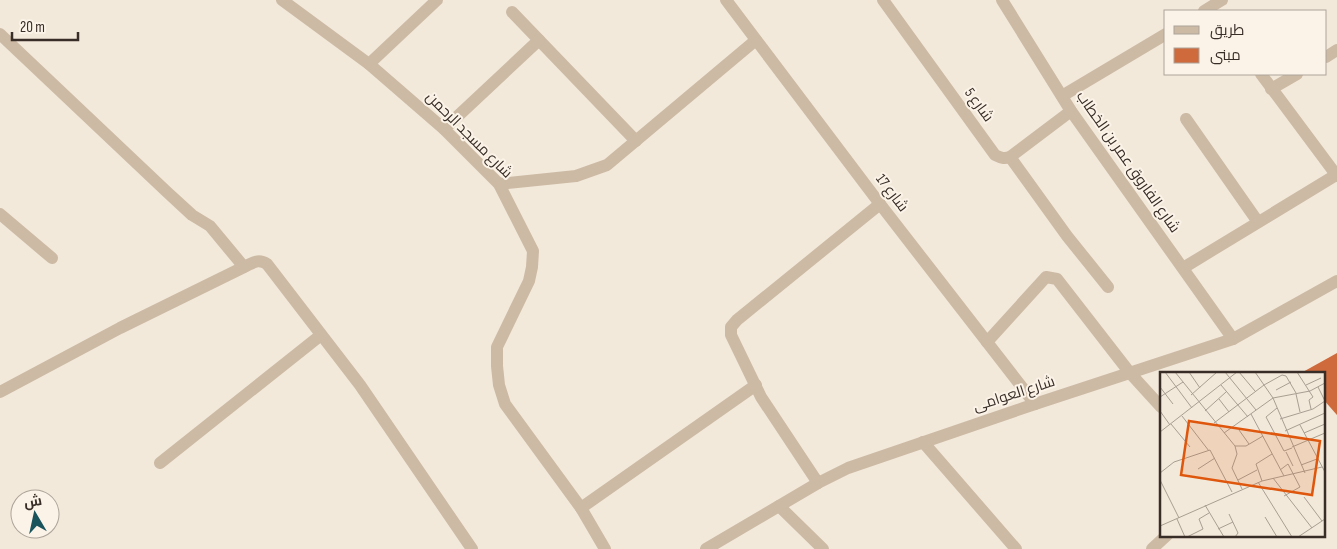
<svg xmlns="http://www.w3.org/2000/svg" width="1337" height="549" font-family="'Sofia Sans Condensed',Cairo,sans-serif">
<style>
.building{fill:#cf6a3d;filter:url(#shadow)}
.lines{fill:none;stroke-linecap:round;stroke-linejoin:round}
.minor{stroke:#ccbaa5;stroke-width:12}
.labels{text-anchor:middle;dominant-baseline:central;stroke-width:4;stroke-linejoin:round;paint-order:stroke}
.street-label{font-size:15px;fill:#382d27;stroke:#fbf3e7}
.inset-road{fill:none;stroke:#a89e92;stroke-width:1}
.view{fill:#df570d;fill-opacity:0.15;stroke:#df570d;stroke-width:2.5}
.inset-edge{fill:none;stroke:#382d27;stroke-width:2.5}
</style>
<defs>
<filter id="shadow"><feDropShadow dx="4.5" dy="4.5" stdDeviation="0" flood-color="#0004"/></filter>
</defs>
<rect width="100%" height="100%" fill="#f3e9da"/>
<polygon class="building" points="1337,353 1337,415 1323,399 1323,373 1301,373"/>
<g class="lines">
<g class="minor">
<polyline points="282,0 369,64 444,129 499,184 533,251 532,267 529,281 497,347 497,366 499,385 505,404 581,508 605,549"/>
<polyline points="726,0 880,204 1035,404"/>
<path d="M 883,0 L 995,155 C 1001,158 1004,159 1010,157 L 1071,111"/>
<polyline points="1002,0 1071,111 1233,339"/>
<polyline points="1204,11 1222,0"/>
<polyline points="512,12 636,141"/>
<polyline points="0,34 167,192 192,215 210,226 244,267"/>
<polyline points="1326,57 1337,50"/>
<polyline points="369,64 437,0"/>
<polyline points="1261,74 1337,176"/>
<polyline points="1271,89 1297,74"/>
<polyline points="1062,96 1166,34"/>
<polyline points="1186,119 1258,222"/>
<polyline points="444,129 539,40"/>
<polyline points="1010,157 1067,236 1108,287"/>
<polyline points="499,184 576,176 607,165 756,40"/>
<polyline points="0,214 52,258"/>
<polyline points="1183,268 1336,175"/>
<polyline points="987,342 1046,277 1057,279 1130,373 1161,407"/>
<path d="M 0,392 L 120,328 L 244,267 C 253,263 258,258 267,264 L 360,385 L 472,549"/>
<polyline points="923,442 1016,549"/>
<polyline points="160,463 321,335"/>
<polyline points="818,483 761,397 731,335 731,327 737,320 880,204"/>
<polyline points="779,506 823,549"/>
<polyline points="581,508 756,385"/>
<polyline points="706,549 818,483 848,468 1035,404 1233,339 1337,281"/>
<polyline points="1152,549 1167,535"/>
</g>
</g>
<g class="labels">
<g class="street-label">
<text transform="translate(979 105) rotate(54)">شارع 5</text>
<text transform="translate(469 135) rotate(45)">شارع مسجد الرحمن</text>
<text transform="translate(1128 162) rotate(55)">شارع الفاروق عمر بن الخطاب</text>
<text transform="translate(892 193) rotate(53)">شارع 17</text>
<text transform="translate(1014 394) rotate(-18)">شارع العوامى</text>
</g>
</g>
<g transform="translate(1160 372)">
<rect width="165" height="165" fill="#f3e9da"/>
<path class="inset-road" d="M 5,0 L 32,36M 15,0 L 75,74 L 77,82 L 72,96 L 82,117M 29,0 L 40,16M 65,0 L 96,38M 79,0 L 95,19M 95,0 L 113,26 L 145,101M 137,0 L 153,25 L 149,28 L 151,37M 61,13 L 88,45M 146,13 L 161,6M 0,15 L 13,32M 158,15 L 165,29M 116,18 L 131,10M 136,22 L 140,40M 31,23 L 57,0M 0,25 L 23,10M 59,27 L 69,40M 117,36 L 106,45 L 124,79 L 132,76M 0,39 L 10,53M 45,39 L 66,20M 91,42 L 124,104M 22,44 L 49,79M 120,47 L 153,37 L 165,29M 54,51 L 104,13 L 122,3 L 126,4 L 136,21M 11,52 L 30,75M 140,53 L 165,100M 79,58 L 89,72M 125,59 L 165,41M 0,60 L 77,0M 64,61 L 113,26 L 150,19 L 165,11M 144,61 L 165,52M 75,74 L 86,74 L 103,64M 132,75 L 165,61M 126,80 L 133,94M 141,93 L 157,87M 38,97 L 55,86M 120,98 L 128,92 L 140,115 L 124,124M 0,101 L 14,90 L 50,78 L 72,120M 113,106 L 152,156M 0,108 L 19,146M 78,108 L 97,98M 102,109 L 96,92 L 112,82M 98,110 L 132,165M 144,125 L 162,149M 45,133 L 64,165M 69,142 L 78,161 L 75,165M 105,145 L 117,165M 17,147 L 25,165M 0,154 L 102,109 L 162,95M 58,157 L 73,150M 27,165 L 43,157 L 39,147 L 49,141M 138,165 L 165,147"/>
<path class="view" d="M 29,49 L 160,69 L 152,123 L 21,103 Z"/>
<rect width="165" height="165" class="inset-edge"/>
</g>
<rect x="1164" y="10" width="162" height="65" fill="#fbf3e7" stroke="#ada49a"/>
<rect x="1174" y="26" width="25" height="8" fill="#ccbaa5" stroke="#ada49a"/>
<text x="1210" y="35" font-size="15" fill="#382d27">طريق</text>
<rect x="1174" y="48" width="25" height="15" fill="#cf6a3d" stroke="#ada49a"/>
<text x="1210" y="60" font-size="15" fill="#382d27">مبنى</text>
<g transform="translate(35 514) rotate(351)"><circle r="24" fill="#fbf3e7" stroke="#ada49a"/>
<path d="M0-4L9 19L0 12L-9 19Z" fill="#19535c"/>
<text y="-8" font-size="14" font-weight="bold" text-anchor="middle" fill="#382d27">ش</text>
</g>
<path d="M12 32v8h66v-8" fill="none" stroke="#382d27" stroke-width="2.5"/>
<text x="20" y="32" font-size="15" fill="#382d27" stroke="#fbf3e7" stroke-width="4" paint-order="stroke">20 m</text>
</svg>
